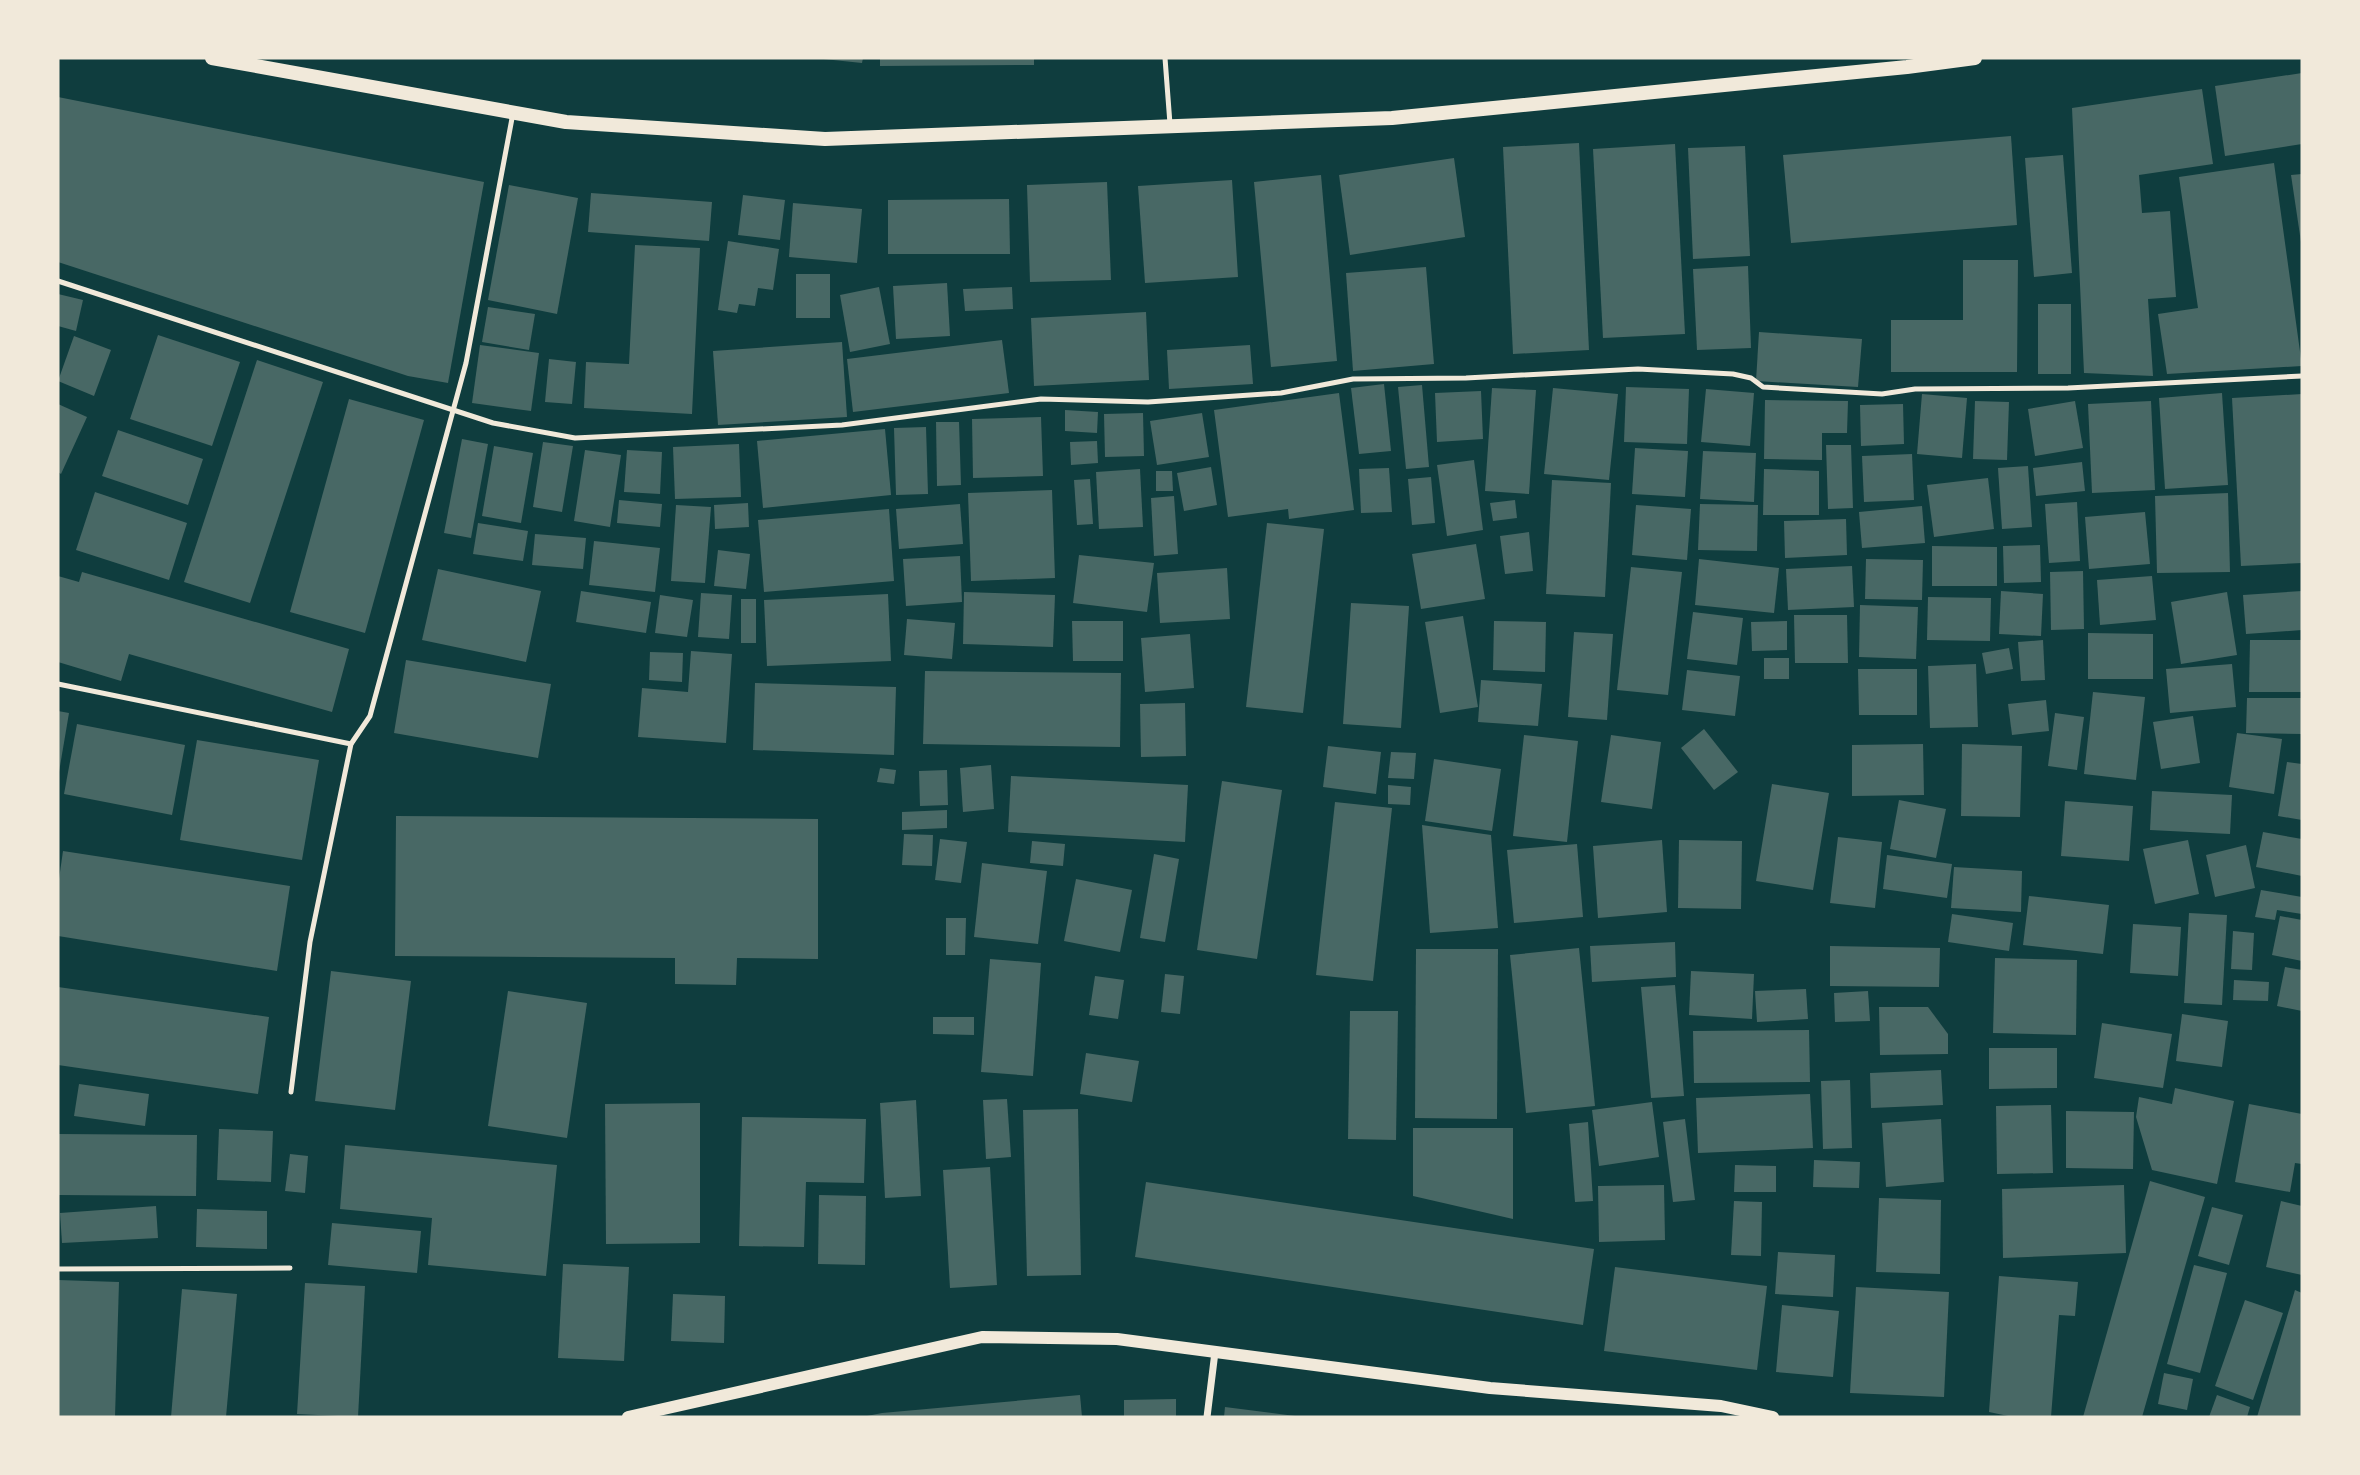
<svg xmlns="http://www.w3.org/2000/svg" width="2360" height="1475" font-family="'Source Sans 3',sans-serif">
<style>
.building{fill:#486865}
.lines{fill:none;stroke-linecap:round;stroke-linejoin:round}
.service{stroke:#f1e9da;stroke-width:5}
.minor{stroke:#f1e9da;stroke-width:7}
.tertiary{stroke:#f1e9da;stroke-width:12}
.secondary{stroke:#f1e9da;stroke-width:14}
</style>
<rect width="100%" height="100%" fill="#0f3d3e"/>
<g class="building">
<polygon points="814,58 863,58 862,63"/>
<polygon points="880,58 1034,58 1034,65 880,66"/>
<polygon points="2302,73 2302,144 2225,156 2215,86"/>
<polygon points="2202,89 2213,164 2139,175 2142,213 2170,211 2176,297 2148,299 2153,376 2084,373 2072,108"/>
<polygon points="58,97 484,182 448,383 408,376 58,262"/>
<polygon points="2011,136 2017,225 1791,243 1783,155"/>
<polygon points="1579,143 1589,350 1513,354 1503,147"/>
<polygon points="1675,144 1685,334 1603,338 1593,149"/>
<polygon points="1745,146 1750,256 1693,259 1688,148"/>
<polygon points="2063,155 2072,273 2034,277 2025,158"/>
<polygon points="1454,158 1465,237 1350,255 1339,175"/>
<polygon points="2274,163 2302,366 2167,374 2158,314 2198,308 2179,177"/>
<polygon points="2302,174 2302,242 2301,242 2291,175"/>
<polygon points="1321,175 1337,361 1271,367 1254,182"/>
<polygon points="1232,180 1238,277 1145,283 1138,186"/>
<polygon points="1107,182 1111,280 1030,282 1027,185"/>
<polygon points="509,185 578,198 557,314 488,300"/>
<polygon points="591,193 712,202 709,241 588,232"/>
<polygon points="743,195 785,200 780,240 738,235"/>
<polygon points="1009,199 1010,254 888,254 888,200"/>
<polygon points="793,203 862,209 857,263 789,257"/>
<polygon points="728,241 779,249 773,290 758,288 755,306 739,304 737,313 718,310"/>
<polygon points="635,245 700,248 692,414 584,408 586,362 629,364"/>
<polygon points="1963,260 2018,260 2017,372 1891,372 1891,320 1963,320"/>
<polygon points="1748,266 1751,348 1697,350 1693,269"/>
<polygon points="1426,267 1434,364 1353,371 1346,273"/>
<rect x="796" y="274" width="34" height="44"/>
<polygon points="947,283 950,336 896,339 893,286"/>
<polygon points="879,287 890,344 850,352 840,295"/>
<polygon points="1012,287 1013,309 965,311 963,289"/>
<polygon points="58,294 83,300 76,331 58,326"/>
<rect x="2038" y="304" width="33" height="70"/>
<polygon points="488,307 535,314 529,350 482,342"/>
<polygon points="1146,312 1149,380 1034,386 1031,318"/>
<polygon points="1759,332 1862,339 1858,387 1756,381"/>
<polygon points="158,335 240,362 212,446 130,419"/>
<polygon points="74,336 111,350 94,396 58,381"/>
<polygon points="1002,340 1009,393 853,412 847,359"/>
<polygon points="842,342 847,417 718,425 713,351"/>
<polygon points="480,345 539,353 531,411 472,403"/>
<polygon points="1250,345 1253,384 1169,389 1167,350"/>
<polygon points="549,359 576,362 572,404 545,402"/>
<polygon points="257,360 323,382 250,603 184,582"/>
<polygon points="1384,384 1391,451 1359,454 1351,388"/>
<polygon points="1422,385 1429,467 1406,469 1398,387"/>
<polygon points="1626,387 1689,389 1687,444 1624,442"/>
<polygon points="1492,388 1536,390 1529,494 1485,491"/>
<polygon points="1553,388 1618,394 1609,480 1544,474"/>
<polygon points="1706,389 1754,393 1750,446 1701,442"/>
<polygon points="1481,391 1483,439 1437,442 1435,393"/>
<polygon points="1339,393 1354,510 1289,519 1288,509 1228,517 1214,410"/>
<polygon points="2222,393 2228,485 2165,489 2159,398"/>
<polygon points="1922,394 1967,398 1962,458 1917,454"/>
<polygon points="2302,394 2302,563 2241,566 2232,398"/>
<polygon points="349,399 424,420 365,633 290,612"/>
<polygon points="1765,400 1848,401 1847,433 1822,433 1822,460 1764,459"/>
<polygon points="1975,401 2009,402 2007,460 1973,459"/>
<polygon points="2075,401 2083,448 2035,456 2028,409"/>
<polygon points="2151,401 2155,490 2092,493 2088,404"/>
<polygon points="58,404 87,417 61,474 58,472"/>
<polygon points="1903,404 1904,444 1861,446 1860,405"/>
<polygon points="1065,410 1098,412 1097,433 1065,431"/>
<polygon points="1143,413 1144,456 1105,457 1104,414"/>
<polygon points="1202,413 1209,457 1157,465 1150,421"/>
<polygon points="1041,417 1043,476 973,478 972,419"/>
<polygon points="936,422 959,422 961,485 937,486"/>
<polygon points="926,427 928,494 896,495 894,428"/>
<polygon points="885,429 891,495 763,508 757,441"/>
<polygon points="118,430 203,459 188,505 102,476"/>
<polygon points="462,439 488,444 471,538 444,533"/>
<polygon points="1097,441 1098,463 1071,465 1070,442"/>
<polygon points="543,442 573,446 562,512 533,507"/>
<polygon points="739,444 741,497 675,499 673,447"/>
<polygon points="1826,445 1851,445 1853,508 1828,509"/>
<polygon points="494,446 533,453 521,523 482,516"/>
<polygon points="1635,448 1688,451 1685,497 1632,494"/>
<polygon points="585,450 621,455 610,527 574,521"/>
<polygon points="627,450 662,452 660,494 624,492"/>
<polygon points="1703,451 1756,453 1754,502 1700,499"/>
<polygon points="1912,454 1914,500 1864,502 1862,456"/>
<polygon points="1474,460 1483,530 1447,536 1437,465"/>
<polygon points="2082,462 2085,491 2036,496 2033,468"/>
<polygon points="2028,466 2032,527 2002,529 1998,468"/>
<polygon points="1211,467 1217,505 1184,511 1177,473"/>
<polygon points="1389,468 1392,512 1361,513 1359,469"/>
<polygon points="1140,469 1143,527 1099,529 1096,472"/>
<polygon points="1764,469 1819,471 1819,515 1763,515"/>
<polygon points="1156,471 1172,471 1173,491 1156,491"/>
<polygon points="1431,477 1435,523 1412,525 1408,479"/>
<polygon points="1988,478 1994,529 1934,537 1927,485"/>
<polygon points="1090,479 1093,524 1077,525 1074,480"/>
<polygon points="1552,480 1611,483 1605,597 1546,594"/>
<polygon points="1052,490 1055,578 971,581 968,493"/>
<polygon points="95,492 187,523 169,580 76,550"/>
<polygon points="2228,493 2230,572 2157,573 2155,496"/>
<polygon points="1174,496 1178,554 1154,556 1151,498"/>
<polygon points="619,500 662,504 660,527 617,523"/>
<polygon points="1515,500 1517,518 1493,521 1490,503"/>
<polygon points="2077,502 2080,561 2049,563 2045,504"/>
<polygon points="748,503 749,527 715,529 714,505"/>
<polygon points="960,504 963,544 899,549 896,509"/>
<polygon points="1700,504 1758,505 1757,551 1698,550"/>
<polygon points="676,505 711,507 705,583 671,581"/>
<polygon points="1636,505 1691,509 1687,560 1632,555"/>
<polygon points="1922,506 1925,543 1862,548 1859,512"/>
<polygon points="889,509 894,581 764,592 758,520"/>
<polygon points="2145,512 2150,564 2089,569 2085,517"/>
<polygon points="1846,519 1847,555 1785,558 1784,521"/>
<polygon points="478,523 528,531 523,561 473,554"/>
<polygon points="1267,523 1324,529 1303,713 1246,707"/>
<polygon points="1529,532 1533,571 1505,574 1500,536"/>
<polygon points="535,534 586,538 583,569 532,565"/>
<polygon points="594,541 660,548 655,592 589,585"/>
<polygon points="1476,544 1485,599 1421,609 1412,554"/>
<polygon points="2040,545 2041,582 2004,583 2003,546"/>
<polygon points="1932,546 1997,547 1997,586 1932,586"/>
<polygon points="718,550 750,554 746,589 714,586"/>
<polygon points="1079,555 1154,563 1147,612 1073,603"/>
<polygon points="960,556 962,602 906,606 903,559"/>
<polygon points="1699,559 1779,568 1774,613 1695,605"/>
<polygon points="1866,559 1923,560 1922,600 1865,599"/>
<polygon points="1852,566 1854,607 1788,610 1786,569"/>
<polygon points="1631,567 1682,572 1668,695 1617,690"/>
<polygon points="1227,568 1230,619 1160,623 1157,573"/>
<polygon points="438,569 541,591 526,662 422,640"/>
<polygon points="2083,571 2084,629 2051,630 2050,572"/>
<polygon points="82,572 349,649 332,712 129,654 121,681 58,662 58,576 79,582"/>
<polygon points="2152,576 2156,620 2100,625 2097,580"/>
<polygon points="581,591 651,602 646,633 576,622"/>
<polygon points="2001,591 2043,594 2041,636 1999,634"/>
<polygon points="2302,591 2302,630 2246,634 2243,595"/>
<polygon points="964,592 1055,595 1053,647 963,644"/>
<polygon points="2227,592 2237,655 2181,664 2171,602"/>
<polygon points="701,593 732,595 729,639 698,637"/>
<polygon points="888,594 891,661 767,666 764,600"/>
<polygon points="660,595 693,600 687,637 655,633"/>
<polygon points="1928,597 1991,598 1990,641 1927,640"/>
<rect x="741" y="599" width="15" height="44"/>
<polygon points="1351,603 1409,606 1401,728 1343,724"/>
<polygon points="1860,605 1918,607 1916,659 1859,657"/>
<polygon points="1693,612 1743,618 1737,665 1687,659"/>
<polygon points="1794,615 1847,615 1848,663 1795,663"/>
<polygon points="1463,616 1478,707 1440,713 1425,622"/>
<polygon points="907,619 955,623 952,659 904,655"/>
<polygon points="1072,621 1123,621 1123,661 1073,661"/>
<polygon points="1494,621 1546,622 1545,672 1493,670"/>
<polygon points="1787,621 1787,650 1752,651 1751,622"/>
<polygon points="1574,632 1613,634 1607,720 1568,717"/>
<polygon points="2088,633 2153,634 2153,679 2088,679"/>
<polygon points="1190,634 1194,688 1145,692 1141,638"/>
<polygon points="2043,640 2045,680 2021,681 2018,642"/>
<polygon points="2250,640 2302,640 2302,692 2249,692"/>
<polygon points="2009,648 2013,669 1986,674 1982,653"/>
<polygon points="691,651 732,654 726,743 638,737 642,688 688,692"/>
<polygon points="650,652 683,653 682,682 649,680"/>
<rect x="1764" y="658" width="25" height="21"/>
<polygon points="406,660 551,684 538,758 394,733"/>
<polygon points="1976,664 1978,727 1930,728 1928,666"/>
<polygon points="2232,664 2236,707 2170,713 2166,669"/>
<polygon points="1858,669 1917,669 1917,715 1859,715"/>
<polygon points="1687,670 1740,676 1735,716 1682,710"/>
<polygon points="925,671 1121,673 1120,747 923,744"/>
<polygon points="1481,680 1542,684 1538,726 1478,722"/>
<polygon points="755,683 896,687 894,755 753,750"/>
<polygon points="2093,692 2145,697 2136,780 2084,774"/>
<polygon points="2247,698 2302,698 2302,734 2246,733"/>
<polygon points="2046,700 2049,731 2012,735 2008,704"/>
<polygon points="1185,703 1186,756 1141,757 1140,704"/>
<polygon points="58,711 69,713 59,772 58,772"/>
<polygon points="2055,713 2084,717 2077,770 2048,766"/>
<polygon points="2193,716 2200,763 2161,769 2153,722"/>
<polygon points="77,724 185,745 172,815 64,794"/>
<polygon points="1704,729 1738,772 1714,790 1681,748"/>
<polygon points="2237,733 2282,739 2274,794 2229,787"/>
<polygon points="1524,735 1578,741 1567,842 1513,836"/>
<polygon points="1611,735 1661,742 1652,809 1601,802"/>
<polygon points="197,740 319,760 302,860 180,840"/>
<polygon points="1923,744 1924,795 1852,796 1852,745"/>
<polygon points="1962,744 2022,746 2020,817 1961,816"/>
<polygon points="1328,746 1381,752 1376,794 1323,787"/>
<polygon points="1391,752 1416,753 1414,779 1388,778"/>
<polygon points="1434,759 1501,769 1492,831 1425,821"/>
<polygon points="2287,762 2302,764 2302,820 2278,816"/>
<polygon points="991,765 994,809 963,812 960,768"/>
<polygon points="880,768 896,770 894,784 877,782"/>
<polygon points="947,770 948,805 920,806 919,771"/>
<polygon points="1011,776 1188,785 1185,842 1008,832"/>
<polygon points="1222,781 1282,790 1257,959 1197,950"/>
<polygon points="1772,784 1829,793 1813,890 1756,881"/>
<polygon points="1388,785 1411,787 1410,805 1388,804"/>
<polygon points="2152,791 2232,795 2230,834 2150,830"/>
<polygon points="1899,800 1946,809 1936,858 1890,849"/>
<polygon points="2065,801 2133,806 2129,861 2061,856"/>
<polygon points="1335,802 1392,808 1373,981 1316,975"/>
<polygon points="947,810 947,828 902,830 902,812"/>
<polygon points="396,816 818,819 818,959 737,958 736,985 675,984 675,958 395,956"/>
<polygon points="1422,825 1491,835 1498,928 1430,933"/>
<polygon points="2263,832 2302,839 2302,876 2256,867"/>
<polygon points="904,834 933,835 932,866 902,865"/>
<polygon points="1838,837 1882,842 1875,908 1830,903"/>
<polygon points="940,839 967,842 961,883 935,880"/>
<polygon points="1662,840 1667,912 1598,918 1593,846"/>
<polygon points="1679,840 1742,841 1741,909 1678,908"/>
<polygon points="2188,840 2199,894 2155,904 2143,849"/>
<polygon points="1032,841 1065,844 1063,866 1030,863"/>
<polygon points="1577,844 1583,917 1514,923 1507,850"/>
<polygon points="2246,845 2255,888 2215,897 2206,855"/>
<polygon points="63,851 290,886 277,971 58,936 58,886"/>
<polygon points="1154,854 1179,859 1165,942 1140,938"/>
<polygon points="1887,855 1952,864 1947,898 1883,889"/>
<polygon points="982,863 1047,871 1038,944 974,937"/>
<polygon points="1954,867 2022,871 2021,912 1951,908"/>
<polygon points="1076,879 1132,890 1120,952 1064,941"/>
<polygon points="2261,890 2302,897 2302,914 2277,910 2275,920 2255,917"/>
<polygon points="2029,896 2109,905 2103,954 2023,945"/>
<polygon points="2189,913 2227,915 2222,1005 2184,1003"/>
<polygon points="1952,914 2013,923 2009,951 1948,942"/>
<polygon points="2280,916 2302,920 2302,961 2272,955"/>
<polygon points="946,918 966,918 965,955 946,955"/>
<polygon points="2133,924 2181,927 2178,976 2130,973"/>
<polygon points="2233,931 2254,933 2252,970 2231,969"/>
<polygon points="1675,942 1676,977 1592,982 1590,946"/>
<polygon points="1830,946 1940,948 1939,987 1830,986"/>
<polygon points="1579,948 1595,1106 1526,1113 1510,955"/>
<polygon points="1416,949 1498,949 1497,1119 1415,1118"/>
<polygon points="1995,958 2077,960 2076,1035 1993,1033"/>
<polygon points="990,959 1041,963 1033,1076 981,1072"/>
<polygon points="2285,967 2302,970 2302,1011 2277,1006"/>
<polygon points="331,971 411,981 395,1110 315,1101"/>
<polygon points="1691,971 1754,974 1752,1019 1689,1015"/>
<polygon points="1165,974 1184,976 1180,1014 1161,1012"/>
<polygon points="1095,976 1124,980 1118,1019 1089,1015"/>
<polygon points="2234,980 2269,982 2268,1001 2233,1000"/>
<polygon points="1675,985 1684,1096 1651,1098 1641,987"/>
<polygon points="58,987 269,1017 258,1094 58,1065"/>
<polygon points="1806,989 1808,1019 1757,1022 1755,991"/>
<polygon points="508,991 587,1003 567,1138 488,1126"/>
<polygon points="1868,991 1870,1021 1835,1022 1834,993"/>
<polygon points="1879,1007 1928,1007 1948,1034 1948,1054 1880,1055"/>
<polygon points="1350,1011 1398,1011 1396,1140 1348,1139"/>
<polygon points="2182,1014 2228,1021 2222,1067 2176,1061"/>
<polygon points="933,1017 974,1017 974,1035 933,1034"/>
<polygon points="2102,1023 2172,1034 2163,1088 2094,1078"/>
<polygon points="1809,1030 1810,1082 1694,1083 1693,1031"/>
<polygon points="1989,1048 2057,1048 2057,1088 1989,1089"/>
<polygon points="1086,1053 1139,1061 1132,1102 1080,1094"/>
<polygon points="1941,1070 1943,1105 1871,1108 1870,1073"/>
<polygon points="1850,1080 1852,1148 1823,1149 1821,1081"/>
<polygon points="79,1084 149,1094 145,1126 74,1116"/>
<polygon points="2175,1088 2234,1101 2217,1184 2152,1170 2136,1117 2139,1097 2172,1104"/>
<polygon points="1810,1094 1813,1148 1698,1153 1696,1098"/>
<polygon points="1007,1099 1011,1157 986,1159 983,1100"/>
<polygon points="916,1100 921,1196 885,1198 880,1103"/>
<polygon points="1652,1102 1659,1157 1599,1166 1592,1110"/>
<polygon points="700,1103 700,1243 606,1244 605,1104"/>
<polygon points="2249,1104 2302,1114 2302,1164 2295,1163 2290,1192 2235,1182"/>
<polygon points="2051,1105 2053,1173 1997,1174 1996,1106"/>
<polygon points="1078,1109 1081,1275 1027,1276 1023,1110"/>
<polygon points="2066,1111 2134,1112 2133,1169 2066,1168"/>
<polygon points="742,1117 866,1119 864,1183 806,1182 804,1247 739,1246"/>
<polygon points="1685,1119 1695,1200 1673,1202 1663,1122"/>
<polygon points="1941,1119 1944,1182 1886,1187 1882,1123"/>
<polygon points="1588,1122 1593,1201 1575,1202 1569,1124"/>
<polygon points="1413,1128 1513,1128 1513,1219 1413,1196"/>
<polygon points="219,1129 273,1131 271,1182 217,1180"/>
<polygon points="58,1134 197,1135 196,1196 58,1195"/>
<polygon points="345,1145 557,1165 546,1276 428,1265 432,1218 340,1209"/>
<polygon points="290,1154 308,1156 305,1193 285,1191"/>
<polygon points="1814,1160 1860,1162 1859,1188 1813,1187"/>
<polygon points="1735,1165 1776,1166 1776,1192 1734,1192"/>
<polygon points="990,1167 997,1285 950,1288 943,1170"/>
<polygon points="2150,1181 2205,1197 2142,1417 2083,1417"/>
<polygon points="1146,1182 1594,1249 1583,1325 1135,1257"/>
<polygon points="1664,1185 1665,1240 1599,1242 1598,1186"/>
<polygon points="2124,1185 2126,1253 2003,1258 2002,1189"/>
<polygon points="819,1195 866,1196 865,1265 818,1264"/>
<polygon points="1879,1198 1941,1200 1940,1274 1876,1272"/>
<polygon points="1734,1201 1762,1202 1761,1256 1731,1255"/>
<polygon points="2281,1201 2302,1206 2302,1275 2266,1267"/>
<polygon points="156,1206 158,1238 62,1243 60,1213"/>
<polygon points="2212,1207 2243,1215 2229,1265 2198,1256"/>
<polygon points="197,1209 267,1211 267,1249 196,1247"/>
<polygon points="332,1223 421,1231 417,1273 328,1265"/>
<polygon points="1778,1252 1835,1255 1833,1297 1775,1294"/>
<polygon points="563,1264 629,1267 624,1361 558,1358"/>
<polygon points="2194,1265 2227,1273 2200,1373 2167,1364"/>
<polygon points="1615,1267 1767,1286 1757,1370 1604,1351"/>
<polygon points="1999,1276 2078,1282 2075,1316 2059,1315 2051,1417 2013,1417 1989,1412"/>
<polygon points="58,1280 119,1282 115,1417 58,1417"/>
<polygon points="305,1283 365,1286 358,1417 297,1414"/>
<polygon points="1856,1287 1949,1292 1944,1397 1850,1393"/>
<polygon points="182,1289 237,1294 226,1417 171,1417"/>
<polygon points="2295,1290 2302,1293 2302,1417 2257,1417"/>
<polygon points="673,1294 725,1296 724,1343 671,1341"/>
<polygon points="2245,1300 2283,1313 2253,1400 2215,1386"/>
<polygon points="1782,1305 1839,1311 1833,1377 1776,1372"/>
<polygon points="2164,1373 2193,1379 2187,1410 2158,1404"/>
<polygon points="1080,1395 1082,1417 867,1416 882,1413"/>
<polygon points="2217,1395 2250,1407 2247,1417 2209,1417"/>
<polygon points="1176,1399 1176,1417 1124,1417 1124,1400"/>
<polygon points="1225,1407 1295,1416 1295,1417 1224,1417"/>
</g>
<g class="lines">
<g class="service">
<polyline points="1165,58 1170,124"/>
<polyline points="58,281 493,423 575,438 842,425 1041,399 1148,402 1281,393 1353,379 1466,378 1638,369 1733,374 1751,378 1763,387 1882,394 1915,389 2068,388 2302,376"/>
<polyline points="58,684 351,744"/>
<polyline points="291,1092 310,942 351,744 370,716 466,363 513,113"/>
<polyline points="58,1269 290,1268"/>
</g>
<polyline class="minor" points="1207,1417 1215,1352"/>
<polyline class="tertiary" points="628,1417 982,1337 1117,1339 1490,1388 1721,1406 1773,1417"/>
<polyline class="secondary" points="212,58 566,122 825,139 1392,118 1907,67 1975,58"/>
</g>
<rect width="2360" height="1475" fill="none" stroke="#f1e9da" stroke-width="119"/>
</svg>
